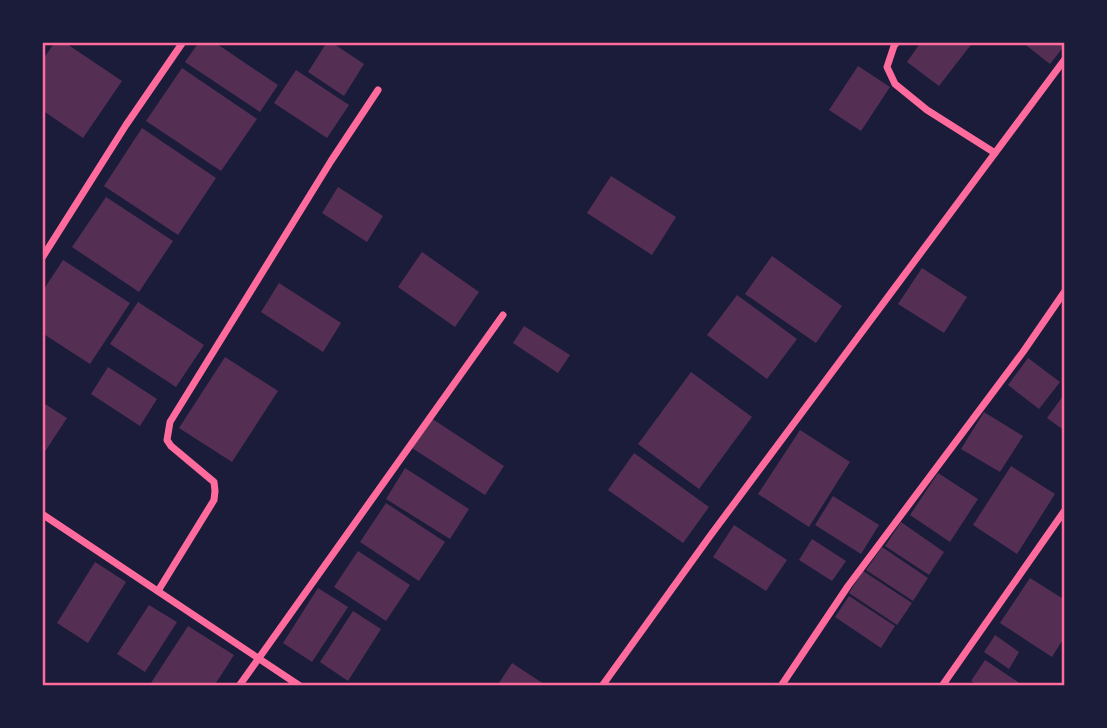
<svg xmlns="http://www.w3.org/2000/svg" width="1107" height="728" font-family="Arial,sans-serif">
<style>
.building{fill:#542f53}
.lines{fill:none;stroke-linecap:round;stroke-linejoin:round}
.minor{stroke:#ff6b9d;stroke-width:7}
.neatline{fill:none;stroke:#ff6b9d;stroke-width:2.5}
</style>
<rect width="100%" height="100%" fill="#1b1b3a"/>
<g class="building">
<polygon points="55,42 64,42 122,81 83,138 42,110 42,61"/>
<polygon points="199,42 214,42 278,85 260,112 185,62"/>
<polygon points="327,42 331,42 364,64 344,96 308,72"/>
<polygon points="921,42 973,42 939,86 907,62"/>
<polygon points="1022,42 1065,42 1065,45 1050,64"/>
<polygon points="858,66 890,87 861,131 829,110"/>
<polygon points="182,68 257,119 221,171 146,121"/>
<polygon points="296,70 349,105 327,138 274,103"/>
<polygon points="142,128 216,178 178,235 104,186"/>
<polygon points="611,176 676,217 652,255 587,213"/>
<polygon points="338,187 383,216 367,242 322,213"/>
<polygon points="106,197 173,241 139,292 72,247"/>
<polygon points="422,252 479,292 455,327 398,287"/>
<polygon points="772,256 842,306 816,343 745,294"/>
<polygon points="63,260 130,303 90,364 42,333 42,292"/>
<polygon points="922,268 967,297 944,333 898,304"/>
<polygon points="279,283 341,323 323,352 261,312"/>
<polygon points="737,295 797,339 767,379 707,335"/>
<polygon points="138,302 204,345 176,387 110,344"/>
<polygon points="524,326 570,355 558,373 513,343"/>
<polygon points="225,357 278,391 232,462 179,428"/>
<polygon points="1028,358 1060,382 1039,409 1008,385"/>
<polygon points="108,367 157,399 140,426 91,394"/>
<polygon points="691,372 752,417 699,489 638,444"/>
<polygon points="1065,393 1065,431 1047,418"/>
<polygon points="42,402 67,418 42,456"/>
<polygon points="984,412 1023,436 1000,472 961,449"/>
<polygon points="431,418 504,466 485,495 412,448"/>
<polygon points="800,430 850,462 809,527 758,494"/>
<polygon points="634,453 709,507 683,543 608,490"/>
<polygon points="1011,466 1055,494 1017,554 973,525"/>
<polygon points="405,468 469,509 450,539 386,499"/>
<polygon points="938,473 978,499 950,542 910,515"/>
<polygon points="833,496 879,525 861,554 815,525"/>
<polygon points="386,503 445,542 419,581 360,542"/>
<polygon points="901,522 944,552 929,575 885,546"/>
<polygon points="734,525 787,560 766,591 713,557"/>
<polygon points="812,539 846,561 832,581 799,560"/>
<polygon points="882,547 928,578 913,601 866,570"/>
<polygon points="358,551 410,585 386,621 334,587"/>
<polygon points="95,562 126,582 88,643 57,623"/>
<polygon points="863,571 912,603 897,625 849,593"/>
<polygon points="1030,578 1065,600 1065,636 1052,657 1000,623"/>
<polygon points="318,588 348,607 312,662 283,643"/>
<polygon points="849,596 895,626 881,648 835,617"/>
<polygon points="149,605 177,622 145,672 117,654"/>
<polygon points="353,611 381,629 348,681 320,662"/>
<polygon points="188,626 234,655 214,686 149,686"/>
<polygon points="995,635 1019,652 1009,669 984,652"/>
<polygon points="985,660 1024,686 979,686 971,681"/>
<polygon points="512,663 547,686 497,686"/>
</g>
<g class="lines">
<g class="minor">
<polyline points="897,42 894,46 887,67 895,84 927,110 995,153"/>
<polyline points="42,258 126,125 183,42"/>
<polyline points="42,514 300,686"/>
<polyline points="158,591 214,500 215,491 214,482 171,446 167,440 170,422 331,161 378,90"/>
<polyline points="239,686 503,315"/>
<polyline points="602,686 710,536 1065,59"/>
<polyline points="781,686 848,586 1023,352 1065,291"/>
<polyline points="942,686 1065,510"/>
</g>
</g>
<rect width="1107" height="728" fill="none" stroke="#1b1b3a" stroke-width="88"/>
<rect x="44" y="44" width="1019" height="640" class="neatline"/>
</svg>
